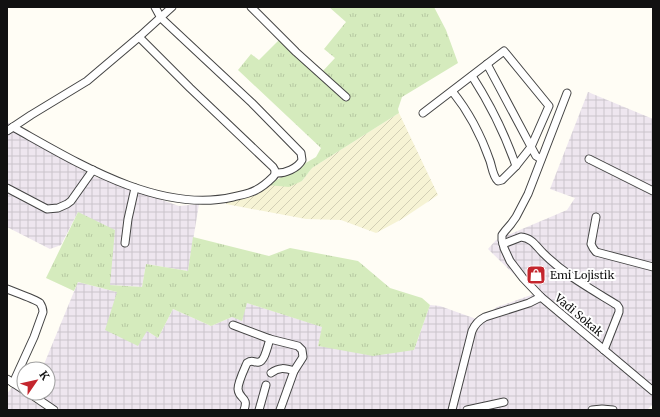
<svg xmlns="http://www.w3.org/2000/svg" width="660" height="417" font-family="Merriweather,serif">
<style>
.industrial{fill:url(#industrial-grid)}
.farmland{fill:url(#farmland-furrows)}
.grass{fill:url(#grass-tufts)}
.lines{fill:none;stroke-linecap:round;stroke-linejoin:round}
.minor-casing{stroke:#444;stroke-width:9}
.minor{stroke:#fff;stroke-width:7}
.labels{text-anchor:middle;dominant-baseline:central;stroke-width:4;stroke-linejoin:round;paint-order:stroke}
.poi-label{font-size:11px;fill:#111;stroke:#fff;text-anchor:start}
.street-label{font-size:11px;fill:#111;stroke:#fff}
</style>
<defs>
<pattern id="industrial-grid" width="8" height="8" patternUnits="userSpaceOnUse"><rect width="8" height="8" fill="#eee6ef"/><path d="M0 4h8M4 0v8" fill="none" stroke="#cbc4cc"/></pattern>
<pattern id="farmland-furrows" width="10" height="10" patternUnits="userSpaceOnUse"><rect width="10" height="10" fill="#f6f3d4"/><path d="M-1 1l2-2M0 10L10 0M9 11l2-2" fill="none" stroke="#d2cfb5"/></pattern>
<pattern id="grass-tufts" width="24" height="20" patternUnits="userSpaceOnUse"><rect width="24" height="20" fill="#d5ebbd"/><path d="M3 7l-1-3M5 7V3M7 7l1-3M15 17l-1-3M17 17v-4M19 17l1-3" fill="none" stroke="#b6c8a1"/></pattern>
</defs>
<rect width="100%" height="100%" fill="#fffdf5"/>
<g class="industrial">
<polygon points="588,92 653,119 653,404 647,410 61,410 34,393 48,393 48,369 42,369 78,282 117,292 147,331 158,338 173,309 211,326 232,317 247,303 323,327 318,346 414,350 430,305 440,306 479,320 497,307 534,294 488,249 496,240 567,210 575,198 550,189"/>
<polygon points="7,122 96,177 179,206 199,204 188,271 146,264 142,287 110,285 78,212 61,245 50,249 7,227"/>
<polygon points="12,387 46,410 7,410 7,394"/>
</g>
<polygon class="farmland" points="399,113 438,195 402,219 376,233 341,220 306,219 226,204 230,193 268,185 302,181 312,168"/>
<g class="grass">
<polygon points="329,7 434,7 446,30 458,63 402,97 398,109 399,113 312,168 302,181 289,187 268,185 316,157 321,148 238,70 251,54 259,60 283,36 321,73 335,58 324,49 346,22"/>
<polygon points="78,212 115,230 110,285 142,287 146,264 188,271 193,237 269,256 290,248 358,261 390,288 422,298 430,305 414,350 373,356 318,346 322,327 247,303 242,321 232,317 211,326 173,309 158,338 147,331 138,346 105,330 117,292 78,282 74,291 46,278"/>
</g>
<g class="lines">
<defs>
<g id="minor">
<path d="M 155,7 L 161,18 L 252,103 L 301,153 L 302,160 C 298,168 285,174 275,173"/>
<polyline points="251,7 296,52 346,97"/>
<polyline points="487,64 536,156 541,159"/>
<path d="M 472,76 C 490,104 505,134 516,166"/>
<polyline points="567,93 528,194 516,217 511,224 505,231 502,235 502,240 504,248 510,261 523,278 541,297 653,391"/>
<path d="M 423,113 L 504,51 L 549,106 L 531,147 L 516,166 L 502,180 L 498,181 C 493,177 492,167 490,161 C 481,135 469,112 452,91"/>
<path d="M 13,127 C 76,162 158,214 233,197 C 241,195 249,194 256,190 C 262,187 268,182 273,177 C 276,174 276,171 273,167 L 190,88 L 139,37"/>
<polyline points="7,131 31,115 87,81 139,37 172,7"/>
<polyline points="589,159 653,191"/>
<polyline points="7,188 47,209 58,208 67,204 71,201 93,170"/>
<polyline points="596,217 591,244 593,248 596,252 653,267"/>
<polyline points="125,243 128,219 135,188"/>
<path d="M 503,244 L 521,237 C 532,238 536,246 543,253 C 565,275 591,289 617,305 L 619,308 L 619,312 L 604,350"/>
<path d="M 7,289 C 14,292 35,299 40,303 C 42,306 43,309 43,312 L 34,337 L 13,383"/>
<polyline points="233,325 270,339 298,346 302,350 303,357 294,371 280,410"/>
<path d="M 271,373 C 279,367 285,368 294,371"/>
<polyline points="7,379 24,390"/>
<polyline points="29,393 54,410"/>
<path d="M 244,410 C 249,396 239,400 238,389 C 238,382 244,370 247,363 C 253,359 253,363 259,362 C 265,361 268,344 270,339"/>
<polyline points="259,410 266,385"/>
<path d="M 452,410 L 472,331 C 475,324 479,320 485,317 L 529,303 L 541,297"/>
<polyline points="467,410 504,402"/>
<polyline points="592,410 602,409 613,410"/>
</g>
</defs>
<use href="#minor" class="minor-casing"/>
<use href="#minor" class="minor"/>
</g>
<defs>
<symbol id="shop-square" viewBox="-11 -11 22 22"><rect x="-9" y="-9" width="18" height="18" rx="4" fill="#c4262e" stroke="#fff"/><path d="M-5-2.5h2.3a2.7 3.5 0 0 1 5.4 0H5L5.5 6h-11ZM-1.5-2.5h3a1.5 2.3 0 0 0-3 0Z" fill="#fff"/></symbol>
</defs>
<g fill-rule="evenodd">
<use href="#shop-square" x="525" y="264" width="22" height="22"/>
</g>
<g class="labels">
<g class="poi-label">
<text x="550" y="275">Emi Lojistik</text>
</g>
<g class="street-label">
<text transform="translate(579 315) rotate(40)">Vadi Sokak</text>
</g>
</g>
<rect width="660" height="417" fill="none" stroke="#111111" stroke-width="16"/>
<g transform="translate(36 381) rotate(56)"><circle r="19" fill="#ffffff" stroke="#a0a0a0"/>
<path d="M0-3L7 15L0 10L-7 15Z" fill="#c4262e"/>
<text y="-6" font-size="11" font-weight="bold" text-anchor="middle" fill="#111111">K</text>
</g>
</svg>
